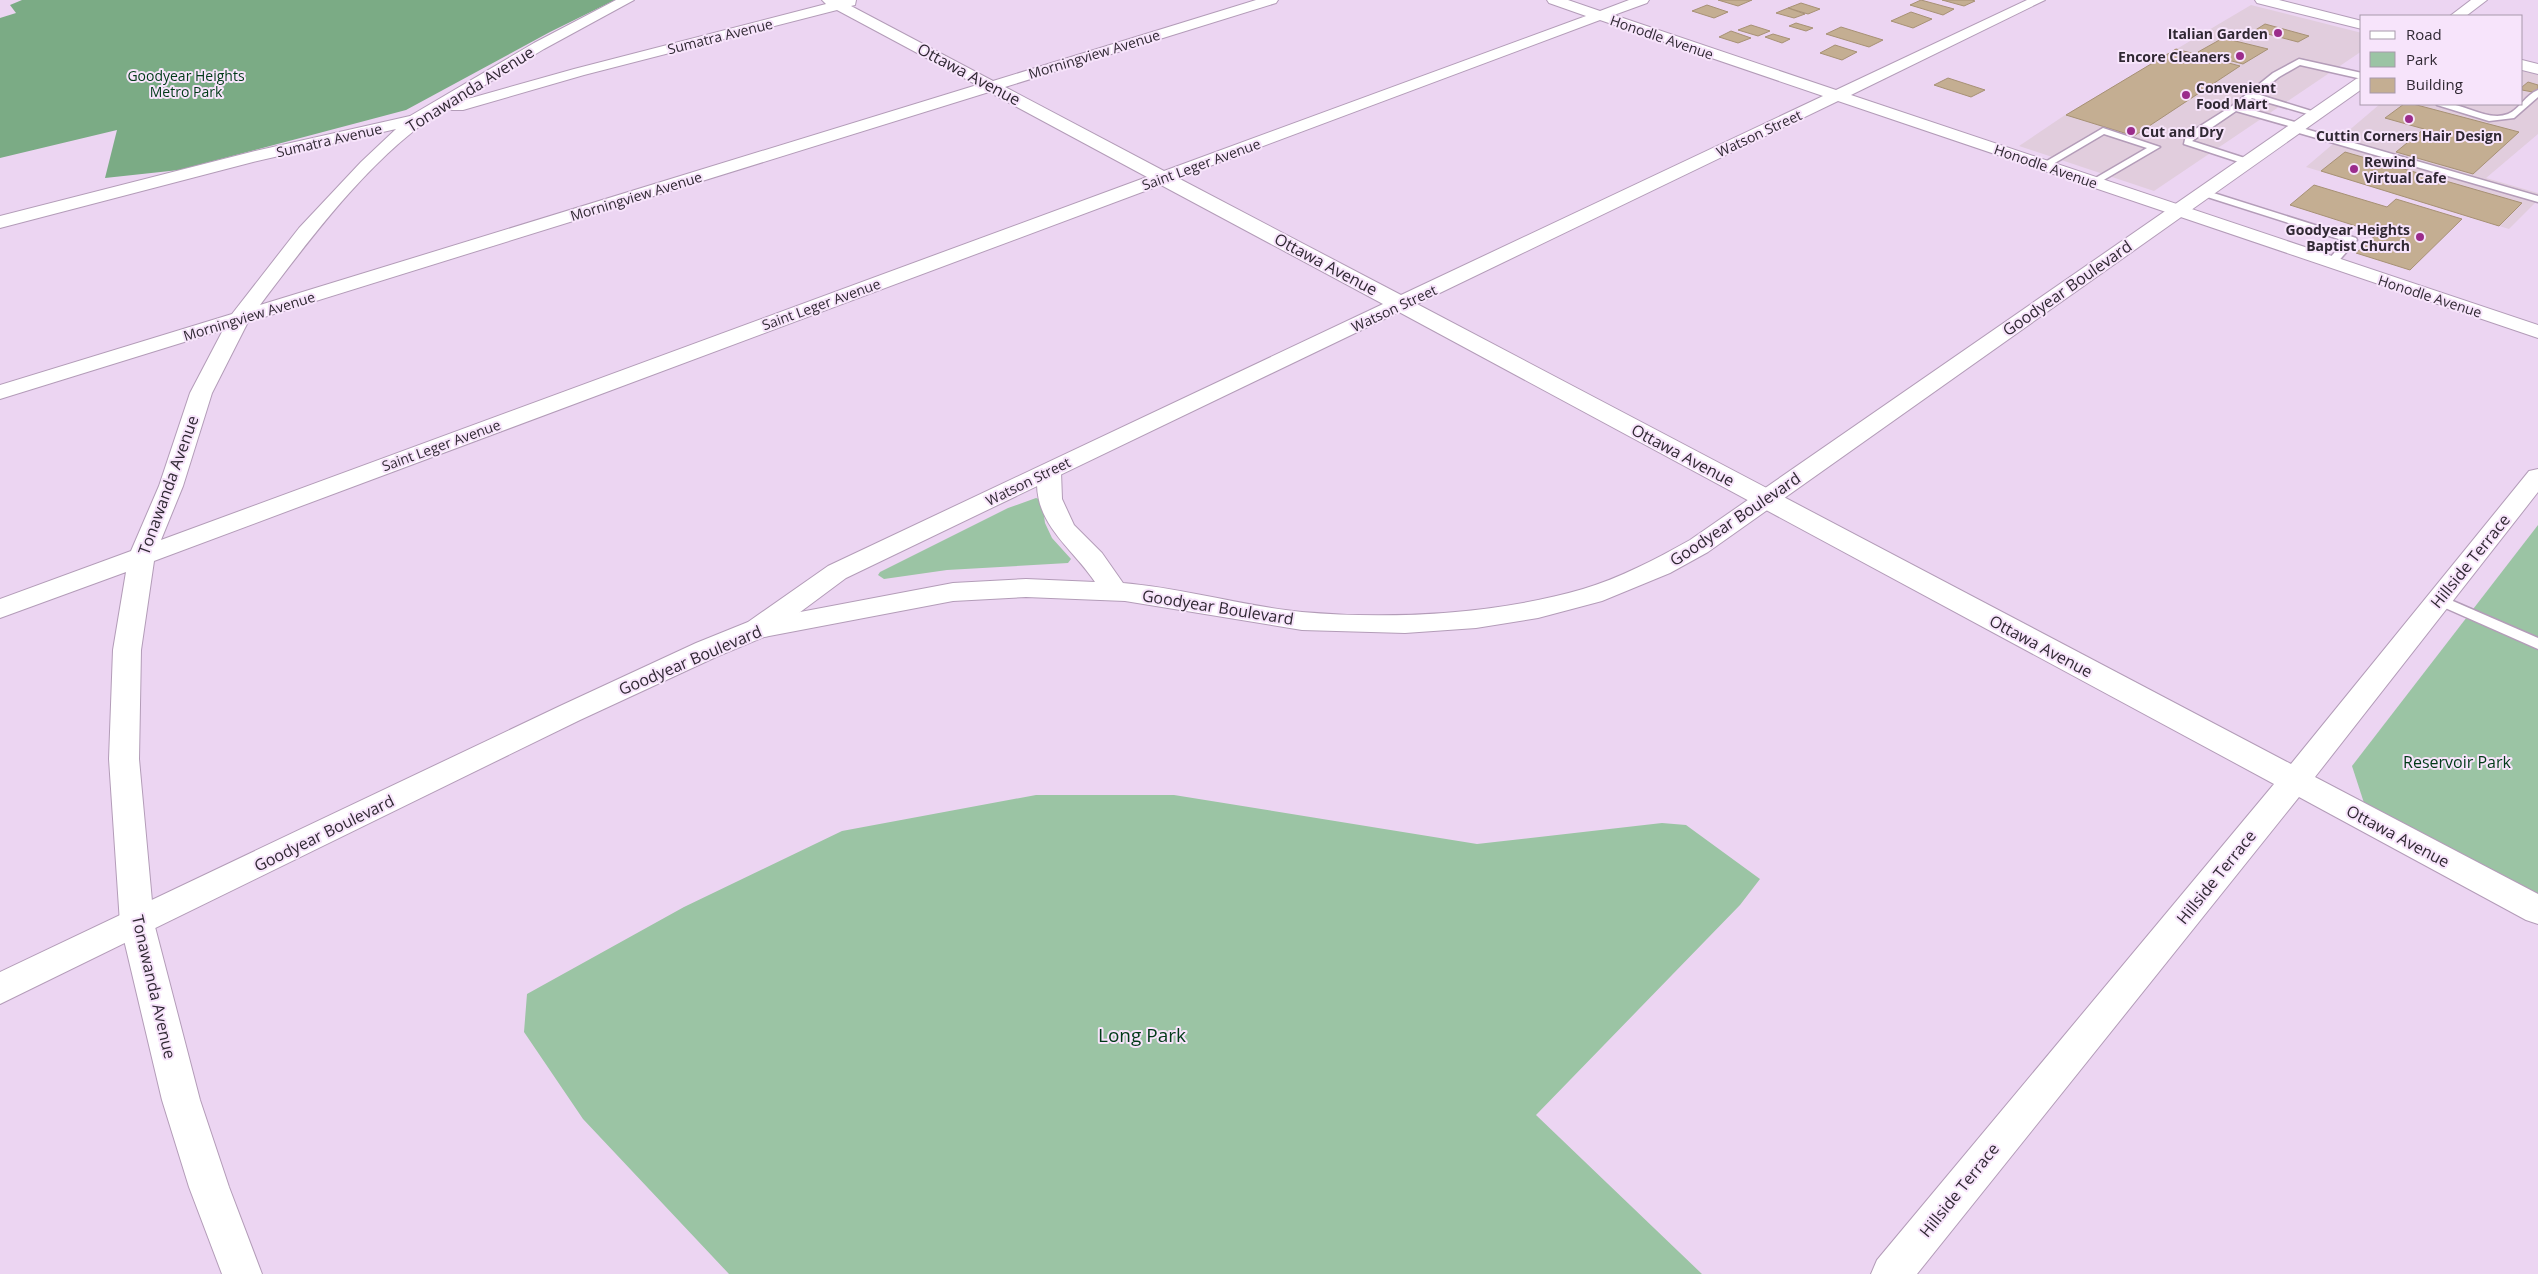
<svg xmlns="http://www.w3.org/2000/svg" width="2538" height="1274" font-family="'Open Sans',sans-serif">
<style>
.commercial{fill:#e1cddd}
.green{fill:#9bc4a4}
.forest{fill:#7bab85}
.building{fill:#c4ae92;stroke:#a79175}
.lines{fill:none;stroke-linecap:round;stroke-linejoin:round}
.service-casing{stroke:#b39cb8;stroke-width:3}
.minor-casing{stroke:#b39cb8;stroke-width:2}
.tertiary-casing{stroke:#b39cb8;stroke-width:2}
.service{fill:#fff;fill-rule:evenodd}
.minor{fill:#fff;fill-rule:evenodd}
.tertiary{fill:#fff;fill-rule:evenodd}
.poi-dot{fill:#9b2c8b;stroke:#f7e4fb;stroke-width:2}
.labels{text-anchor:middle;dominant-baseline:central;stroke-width:4;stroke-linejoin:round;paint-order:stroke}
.far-poi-label{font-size:14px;font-weight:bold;fill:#302833;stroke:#f7e4fb;text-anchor:end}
.far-street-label{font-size:14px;fill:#302833;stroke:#f7e4fb}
.far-park-label{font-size:14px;fill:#003a17;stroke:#f7e4fb}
.street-label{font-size:16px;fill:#302833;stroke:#f7e4fb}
.park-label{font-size:16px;fill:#003a17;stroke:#f7e4fb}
.near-park-label{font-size:19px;fill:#003a17;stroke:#f7e4fb}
</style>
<rect width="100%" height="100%" fill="#ecd5f2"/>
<g class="commercial">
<polygon points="2251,5 2362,33 2362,51 2154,191 2019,146 2065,115"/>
<polygon points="2522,71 2538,75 2538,134 2486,178 2538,193 2538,200 2509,229 2306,167 2380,104 2522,104"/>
</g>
<g class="green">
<polygon points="1036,498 1042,500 1045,523 1052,538 1071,559 1068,563 947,570 884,579 878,575 880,572 1008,508"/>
<polygon points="2538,525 2538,896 2365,806 2352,766"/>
<polygon points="1036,795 1174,795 1477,844 1662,823 1686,825 1760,879 1740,905 1536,1115 1702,1274 729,1274 583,1119 524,1032 527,994 684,907 842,831"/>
</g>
<polygon class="forest" points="22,0 615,0 550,32 406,110 179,170 105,178 117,130 0,158 0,18 16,13 10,5"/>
<g class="building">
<polygon points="1718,0 1752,0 1738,6"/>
<polygon points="1921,0 1954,9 1943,15 1910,5"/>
<polygon points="1942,0 1972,0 1975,1 1964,6"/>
<polygon points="1801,3 1820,9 1808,14 1788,8"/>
<polygon points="1707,5 1728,12 1714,18 1692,11"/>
<polygon points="1788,8 1805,14 1794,18 1776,13"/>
<polygon points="1911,12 1932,19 1913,28 1891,21"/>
<polygon points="1796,23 1813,28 1806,31 1789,26"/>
<polygon points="2265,24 2309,36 2298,42 2264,33 2259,36 2249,34"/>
<polygon points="1751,25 1770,31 1758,36 1738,30"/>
<polygon points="1841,27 1883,40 1869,47 1826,34"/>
<polygon points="1731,31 1751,38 1738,43 1719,37"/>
<polygon points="1773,34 1790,39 1782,43 1765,37"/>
<polygon points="2223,38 2268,49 2243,64 2198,52"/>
<polygon points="1835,45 1857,52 1842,60 1820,53"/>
<polygon points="2176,49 2240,66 2134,136 2066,115"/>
<polygon points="1948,78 1985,90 1971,97 1934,85"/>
<polygon points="2528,82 2538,85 2538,93 2522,90 2522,87"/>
<polygon points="2404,104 2413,104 2519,132 2473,174 2396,152 2424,129 2385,118"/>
<polygon points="2345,152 2522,203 2499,226 2321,171"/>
<polygon points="2314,185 2387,207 2396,199 2462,219 2410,270 2356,253 2378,233 2290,205"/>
</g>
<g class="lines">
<defs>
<g id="service">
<polygon points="2299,59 2362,73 2362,79 2300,65 2279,77 2257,94 2318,113 2318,117 2252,98 2242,107 2302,124 2302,128 2538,196 2538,202 2292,131 2292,127 2236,111 2192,141 2251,160 2251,164 2245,164 2184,144 2186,135 2232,106 2273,73"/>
<path d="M 2538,90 L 2538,97 L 2514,118 L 2489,121 L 2437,105 C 2456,97 2485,123 2508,114 C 2520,109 2525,95 2538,90 Z"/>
<polygon points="2103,128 2160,147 2095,185 2092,184 2092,180 2147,148 2104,134 2048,167 2040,165"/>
<polygon points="2204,190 2356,238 2357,240 2335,265 2327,265 2327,261 2345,241 2201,195 2201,191"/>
<polygon points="2439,595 2538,638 2538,649 2434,603 2432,600"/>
</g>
<path id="minor" d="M 616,0 L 634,0 L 544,49 L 457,102 L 574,69 L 826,4 L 822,0 L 856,0 L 855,5 L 851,6 L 993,81 L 1256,0 L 1278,0 L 1276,3 L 1005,87 L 1164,171 L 1586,16 L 1549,3 L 1547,0 L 1568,0 L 1600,11 L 1629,0 L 1649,0 L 1647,3 L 1614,15 L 1836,90 L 2027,0 L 2045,0 L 1851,95 L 2538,325 L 2538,338 L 1838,101 L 1417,304 L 2291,764 L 2529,471 L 2538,469 L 2538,492 L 2315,777 L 2538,894 L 2538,924 L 2526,920 L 2299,797 L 1917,1274 L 1871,1274 L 1877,1260 L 2274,784 L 1399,312 L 846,578 L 768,636 L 758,638 L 748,636 L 744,629 L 748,622 L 828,566 L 1383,304 L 1161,185 L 154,561 L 141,650 L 139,759 L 154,923 L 200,1100 L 229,1187 L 262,1274 L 222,1274 L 189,1187 L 162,1100 L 120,923 L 109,759 L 113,650 L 126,572 L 0,618 L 0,599 L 131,551 L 159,486 L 190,393 L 223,330 L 0,399 L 0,385 L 232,314 L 299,228 L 361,162 L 396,129 L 253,162 L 0,228 L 0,216 L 251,152 L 410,116 L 534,43 ZM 837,10 L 977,85 L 260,305 C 312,236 375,151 449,106 L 451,110 L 463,110 L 584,75 ZM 1600,20 L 1823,96 L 1401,295 L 1178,178 ZM 989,92 L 1147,177 L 161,540 L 183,486 L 212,393 L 248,322 Z"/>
<g id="tertiary">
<polygon points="2255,0 2279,0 2362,21 2362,29 2257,3"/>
<polygon points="2471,0 2487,0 2466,16 2450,16"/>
<polygon points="2522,60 2538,64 2538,74 2522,70"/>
<path d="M 2362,77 L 2362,89 L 1708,552 L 1670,573 L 1602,601 L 1538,618 L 1476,628 L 1405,633 L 1302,630 L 1125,601 L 1026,597 L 953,601 L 764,637 L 716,657 L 580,720 L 0,1004 L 0,972 L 560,706 L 696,643 L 748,622 L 953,583 L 1026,579 L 1095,582 C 1074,550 1038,527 1037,485 C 1037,478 1036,473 1041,467 L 1049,465 L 1057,467 L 1061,472 L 1062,499 L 1074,525 L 1102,553 L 1123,583 C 1183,588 1242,606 1302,612 C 1392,620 1497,614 1583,589 C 1620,578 1656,559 1690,540 L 2356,79 Z"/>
</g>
</defs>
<use href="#service" class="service-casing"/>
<use href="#minor" class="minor-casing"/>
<use href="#tertiary" class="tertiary-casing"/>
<use href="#service" class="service"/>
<use href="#minor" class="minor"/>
<use href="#tertiary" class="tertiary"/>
</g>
<g class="poi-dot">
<circle cx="2278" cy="33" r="5"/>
<circle cx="2240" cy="56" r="5"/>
<circle cx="2186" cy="95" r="5"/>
<circle cx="2409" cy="119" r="5"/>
<circle cx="2131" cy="131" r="5"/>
<circle cx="2354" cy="169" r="5"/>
<circle cx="2420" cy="237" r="5"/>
</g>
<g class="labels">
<g class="far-poi-label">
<text x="2268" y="33">Italian Garden</text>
<text x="2230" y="56">Encore Cleaners</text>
<text x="2196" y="87" text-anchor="start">Convenient<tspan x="2196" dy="16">Food Mart</tspan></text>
<text x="2141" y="131" text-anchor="start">Cut and Dry</text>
<text x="2409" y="135" text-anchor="middle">Cuttin Corners Hair Design</text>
<text x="2364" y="161" text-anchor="start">Rewind<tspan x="2364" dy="16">Virtual Cafe</tspan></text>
<text x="2410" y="229">Goodyear Heights<tspan x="2410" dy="16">Baptist Church</tspan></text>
</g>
<g class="far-street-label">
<text transform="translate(720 36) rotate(-14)">Sumatra Avenue</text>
<text transform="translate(1662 37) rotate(19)">Honodle Avenue</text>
<text transform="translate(1094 54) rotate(-17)">Morningview Avenue</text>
<text transform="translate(1759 133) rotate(-25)">Watson Street</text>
<text transform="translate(329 140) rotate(-13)">Sumatra Avenue</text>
<text transform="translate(1201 164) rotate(-20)">Saint Leger Avenue</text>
<text transform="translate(2046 166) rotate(19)">Honodle Avenue</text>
<text transform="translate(636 196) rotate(-17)">Morningview Avenue</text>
<text transform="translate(2430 296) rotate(18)">Honodle Avenue</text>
<text transform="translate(821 304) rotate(-20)">Saint Leger Avenue</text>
<text transform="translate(1394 308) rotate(-25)">Watson Street</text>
<text transform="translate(249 316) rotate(-17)">Morningview Avenue</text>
<text transform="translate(441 445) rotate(-20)">Saint Leger Avenue</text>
<text transform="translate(1028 481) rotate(-26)">Watson Street</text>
</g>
<g class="far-park-label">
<text x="186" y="75">Goodyear Heights<tspan x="186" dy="16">Metro Park</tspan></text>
</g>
<g class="street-label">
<text transform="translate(969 74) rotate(28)">Ottawa Avenue</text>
<text transform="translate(470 89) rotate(-32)">Tonawanda Avenue</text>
<text transform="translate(1326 264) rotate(28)">Ottawa Avenue</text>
<text transform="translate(2067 288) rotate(-35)">Goodyear Boulevard</text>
<text transform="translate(1683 455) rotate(28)">Ottawa Avenue</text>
<text transform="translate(168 485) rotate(-70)">Tonawanda Avenue</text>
<text transform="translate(1735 519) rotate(-34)">Goodyear Boulevard</text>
<text transform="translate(2470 561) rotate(-51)">Hillside Terrace</text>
<text transform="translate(1218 607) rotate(9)">Goodyear Boulevard</text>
<text transform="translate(2041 646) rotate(28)">Ottawa Avenue</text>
<text transform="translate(690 660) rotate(-23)">Goodyear Boulevard</text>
<text transform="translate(324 833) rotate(-26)">Goodyear Boulevard</text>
<text transform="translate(2398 836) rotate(28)">Ottawa Avenue</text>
<text transform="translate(2216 877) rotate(-51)">Hillside Terrace</text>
<text transform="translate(154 987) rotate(77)">Tonawanda Avenue</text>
<text transform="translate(1959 1190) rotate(-51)">Hillside Terrace</text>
</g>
<g class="park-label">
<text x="2457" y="762">Reservoir Park</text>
</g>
<g class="near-park-label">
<text x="1142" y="1035">Long Park</text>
</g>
</g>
<rect x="2360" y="15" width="162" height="90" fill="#f7e4fb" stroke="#a799ab"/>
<rect x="2370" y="31" width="25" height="8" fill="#ffffff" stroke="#a799ab"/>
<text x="2406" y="40" font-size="15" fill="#302833">Road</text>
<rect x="2370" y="52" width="25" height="15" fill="#9bc4a4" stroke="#a799ab"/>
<text x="2406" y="65" font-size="15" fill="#302833">Park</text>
<rect x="2370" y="78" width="25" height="15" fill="#c4ae92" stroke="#a799ab"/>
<text x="2406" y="90" font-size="15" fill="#302833">Building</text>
</svg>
